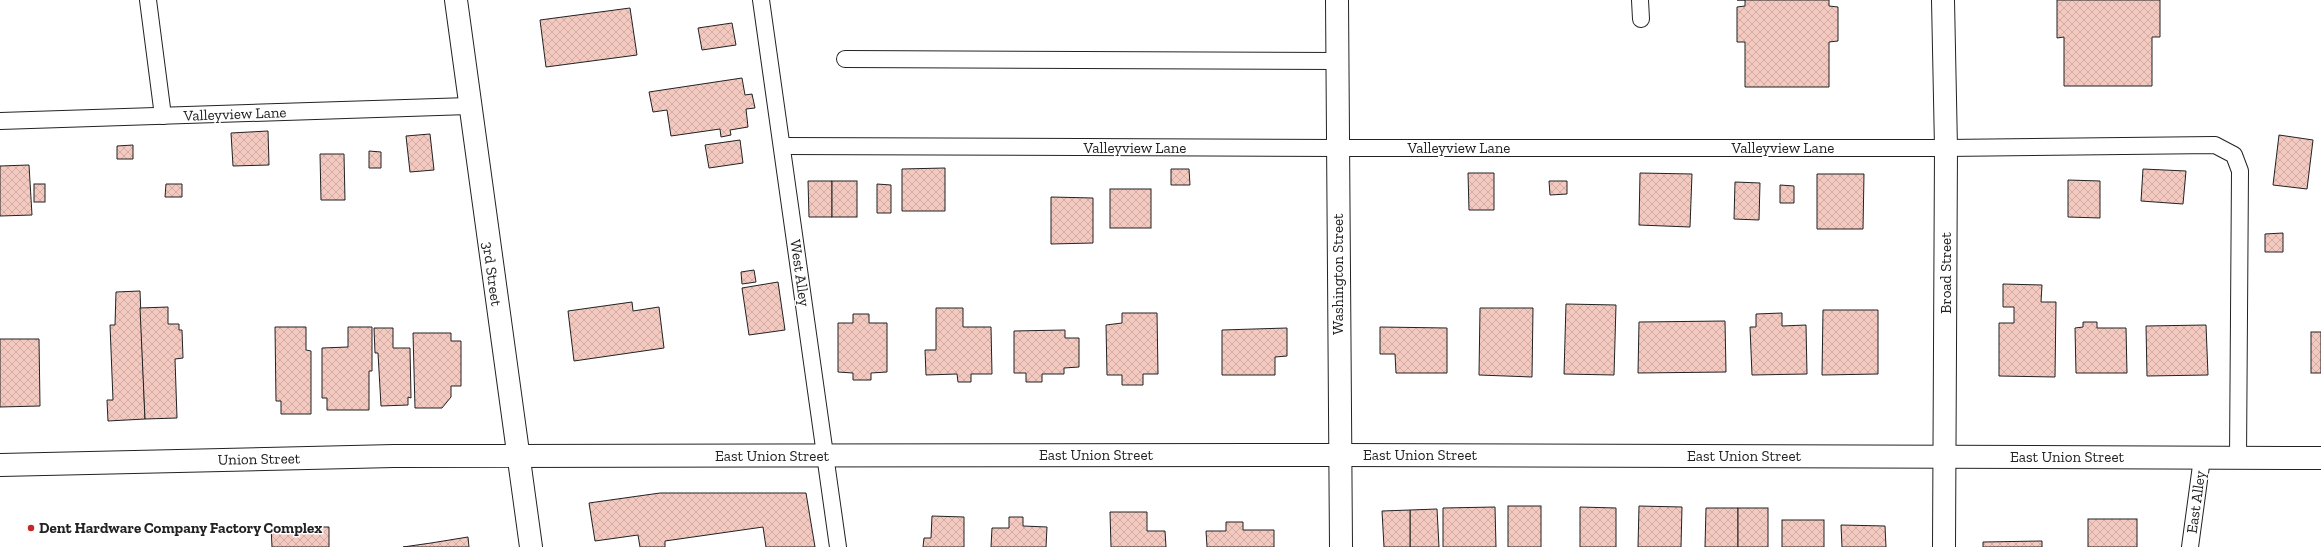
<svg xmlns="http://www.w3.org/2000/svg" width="2321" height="547" font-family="'Zilla Slab',serif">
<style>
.building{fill:url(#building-cross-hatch);stroke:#222}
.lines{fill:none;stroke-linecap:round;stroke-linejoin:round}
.lane-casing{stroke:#222;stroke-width:18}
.street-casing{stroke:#222;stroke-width:24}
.secondary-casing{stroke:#222;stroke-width:24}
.lane{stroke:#fff;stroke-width:16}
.street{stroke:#fff;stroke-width:22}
.secondary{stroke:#fff;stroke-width:22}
.poi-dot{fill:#c62828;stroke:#fff;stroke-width:1.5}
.labels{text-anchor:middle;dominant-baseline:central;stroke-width:3;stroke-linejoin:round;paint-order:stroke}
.street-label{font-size:15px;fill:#222;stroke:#fff}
.poi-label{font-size:15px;font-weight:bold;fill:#222;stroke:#fff;text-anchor:start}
</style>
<defs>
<pattern id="building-cross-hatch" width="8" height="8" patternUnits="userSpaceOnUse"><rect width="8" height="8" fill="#f3c9c0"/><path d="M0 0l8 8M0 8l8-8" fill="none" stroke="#d0aca5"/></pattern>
</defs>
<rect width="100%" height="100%" fill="#fff"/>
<g class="building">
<polygon points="1737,0 1829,0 1829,6 1838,7 1838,41 1829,42 1829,87 1745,87 1745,42 1737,42 1737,7 1745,6 1745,0"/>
<polygon points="2057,0 2160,0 2160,37 2152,37 2152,86 2064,86 2064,37 2057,38"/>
<polygon points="630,8 637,55 546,67 540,20"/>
<polygon points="732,23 736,45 702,50 698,28"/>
<polygon points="742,78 745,95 752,94 755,108 746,109 748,127 730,130 731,135 721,137 720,129 671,136 667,110 653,112 649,92"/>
<polygon points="268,131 269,165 233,166 231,133"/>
<polygon points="430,134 434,170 410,172 406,136"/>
<polygon points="2279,135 2313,140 2307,189 2273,185"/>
<polygon points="740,140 743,163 709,168 705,145"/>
<polygon points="133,145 133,159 117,159 117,146"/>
<polygon points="369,151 381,152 381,168 369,168"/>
<polygon points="320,154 344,154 345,200 321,200"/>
<polygon points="29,165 32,215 0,216 0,166"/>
<polygon points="945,168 945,211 902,211 902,169"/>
<polygon points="1171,169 1189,169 1190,185 1171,185"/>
<polygon points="2143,169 2186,171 2183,204 2141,201"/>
<polygon points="1468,173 1494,173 1494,210 1469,210"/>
<polygon points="1640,173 1692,174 1690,227 1639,225"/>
<polygon points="1817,174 1864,174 1863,229 1817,229"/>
<polygon points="2068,180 2100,181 2100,218 2068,217"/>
<polygon points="808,181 832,181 832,217 809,217"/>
<rect x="832" y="181" width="25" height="36"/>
<polygon points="1549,181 1567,181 1567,194 1550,195"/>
<polygon points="1735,182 1760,183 1759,220 1734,219"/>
<rect x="34" y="184" width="11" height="18"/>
<polygon points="166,184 182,184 182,197 165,197"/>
<polygon points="877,184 891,185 891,213 877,213"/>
<polygon points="1780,185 1794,186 1794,203 1780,203"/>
<rect x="1110" y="189" width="41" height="39"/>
<polygon points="1051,197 1093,198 1093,243 1051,244"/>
<polygon points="2283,233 2283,252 2265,252 2265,234"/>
<polygon points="754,270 756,282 742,284 741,272"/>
<polygon points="778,282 785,330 749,335 742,288"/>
<polygon points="2003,284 2042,285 2041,302 2056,302 2055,377 1999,376 1999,323 2014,323 2014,307 2003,307"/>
<polygon points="140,291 145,419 108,421 107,400 113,400 110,325 115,325 116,292"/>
<polygon points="632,302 633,311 659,307 664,348 574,361 568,311"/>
<polygon points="1566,304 1616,305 1614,375 1564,374"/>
<polygon points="168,307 168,324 179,324 179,330 182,330 183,358 175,359 177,418 145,419 140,308"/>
<polygon points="936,308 963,308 963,327 991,327 992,374 971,374 971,382 958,382 957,374 926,375 925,350 936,350"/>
<polygon points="1480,308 1533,308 1532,377 1479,375"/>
<polygon points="1823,310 1878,310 1878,374 1822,375"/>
<polygon points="1122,313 1157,313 1158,374 1143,374 1143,385 1122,385 1122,375 1107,375 1106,325 1122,323"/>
<polygon points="1782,313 1782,326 1806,325 1807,374 1752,375 1750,327 1756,327 1756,314"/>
<polygon points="853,314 869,314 869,323 887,323 887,372 871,373 871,380 853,380 853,373 838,372 838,323 853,323"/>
<polygon points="1725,321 1726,372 1638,373 1639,322"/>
<polygon points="2083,322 2097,322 2097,328 2126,328 2127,373 2076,373 2075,328 2083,327"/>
<polygon points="2206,325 2208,375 2147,376 2146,326"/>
<polygon points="275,327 306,327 306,350 311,351 311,414 281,414 281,401 276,401"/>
<polygon points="348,327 372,327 372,371 369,371 369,410 327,410 327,398 322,398 322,348 348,347"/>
<polygon points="1380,327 1447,328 1447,373 1396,373 1395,354 1380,354"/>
<polygon points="374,328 393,328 393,348 410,348 411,398 408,397 408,405 381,406 378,353 375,353"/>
<polygon points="1287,328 1287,356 1275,357 1275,375 1222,375 1222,330"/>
<polygon points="1065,330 1065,338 1079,338 1079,367 1064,368 1064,374 1042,374 1042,382 1026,382 1026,373 1014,373 1014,331"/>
<rect x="2311" y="332" width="10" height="41"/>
<polygon points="413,333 451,333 451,341 461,341 461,386 451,386 451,397 442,408 415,408"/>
<polygon points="0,339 39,339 40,406 0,407"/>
<polygon points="660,493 806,493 815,547 766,547 763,527 665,541 665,547 640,547 638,535 595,541 589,503"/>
<rect x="1508" y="506" width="33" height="41"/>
<polygon points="1639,506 1682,507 1681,547 1638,547"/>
<polygon points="1495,507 1496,547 1443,547 1443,508"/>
<polygon points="1580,507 1616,508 1616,547 1580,547"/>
<polygon points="1706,508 1738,508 1738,547 1705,547"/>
<rect x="1738" y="508" width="30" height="39"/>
<polygon points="1437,509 1439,547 1410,547 1410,510"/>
<polygon points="1410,510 1410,547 1384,547 1382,511"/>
<polygon points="1110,512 1147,512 1147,531 1165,531 1166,547 1111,547"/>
<polygon points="932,516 964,517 964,547 923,547 924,538 931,538"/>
<polygon points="1009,517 1023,517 1023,526 1047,527 1046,547 991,547 992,528 1009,528"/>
<rect x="2088" y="519" width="49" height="28"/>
<rect x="1782" y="520" width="42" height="27"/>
<polygon points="1226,522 1243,522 1243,530 1274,530 1274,547 1207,547 1206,531 1226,531"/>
<polygon points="1841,525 1885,526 1886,547 1842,547"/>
<polygon points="271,527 329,527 329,547 272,547"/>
<polygon points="468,537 469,547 403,547 431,543"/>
<polygon points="2042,541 2042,547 1983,547 1983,542"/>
</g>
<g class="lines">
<defs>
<g id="lane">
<polyline points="148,0 163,116"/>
<polyline points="761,0 838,547"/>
<polyline points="1640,0 1641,19"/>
<polyline points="845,59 1337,61"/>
<polyline points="0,121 469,106"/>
<polyline points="782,146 1338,148 1946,148 2215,145 2234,155 2240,171 2238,458"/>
<polyline points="2190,547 2202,458"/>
</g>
<g id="street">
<polyline points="1337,0 1341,547"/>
<polyline points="1943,0 1946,148 1944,547"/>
<polyline points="0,465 394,456 1340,455 2321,458"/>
</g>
<polyline id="secondary" points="456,0 531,547"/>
</defs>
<use href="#lane" class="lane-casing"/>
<use href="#street" class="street-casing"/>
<use href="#secondary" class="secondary-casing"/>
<use href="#lane" class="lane"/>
<use href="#street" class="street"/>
<use href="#secondary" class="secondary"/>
</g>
<circle class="poi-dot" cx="31" cy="528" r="4"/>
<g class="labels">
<g class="street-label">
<text transform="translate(235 114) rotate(-2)">Valleyview Lane</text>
<text x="1135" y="148">Valleyview Lane</text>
<text x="1459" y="148">Valleyview Lane</text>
<text x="1783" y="148">Valleyview Lane</text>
<text transform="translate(800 273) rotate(82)">West Alley</text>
<text transform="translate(1946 273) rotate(-90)">Broad Street</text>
<text transform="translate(492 274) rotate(82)">3rd Street</text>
<text transform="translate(1338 274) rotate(-90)">Washington Street</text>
<text x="1096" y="455">East Union Street</text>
<text x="1420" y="455">East Union Street</text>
<text x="772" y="456">East Union Street</text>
<text x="1744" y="456">East Union Street</text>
<text x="2067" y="457">East Union Street</text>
<text transform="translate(259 459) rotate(-1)">Union Street</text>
<text transform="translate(2196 502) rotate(-82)">East Alley</text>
</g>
<g class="poi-label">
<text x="39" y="528">Dent Hardware Company Factory Complex</text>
</g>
</g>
</svg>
